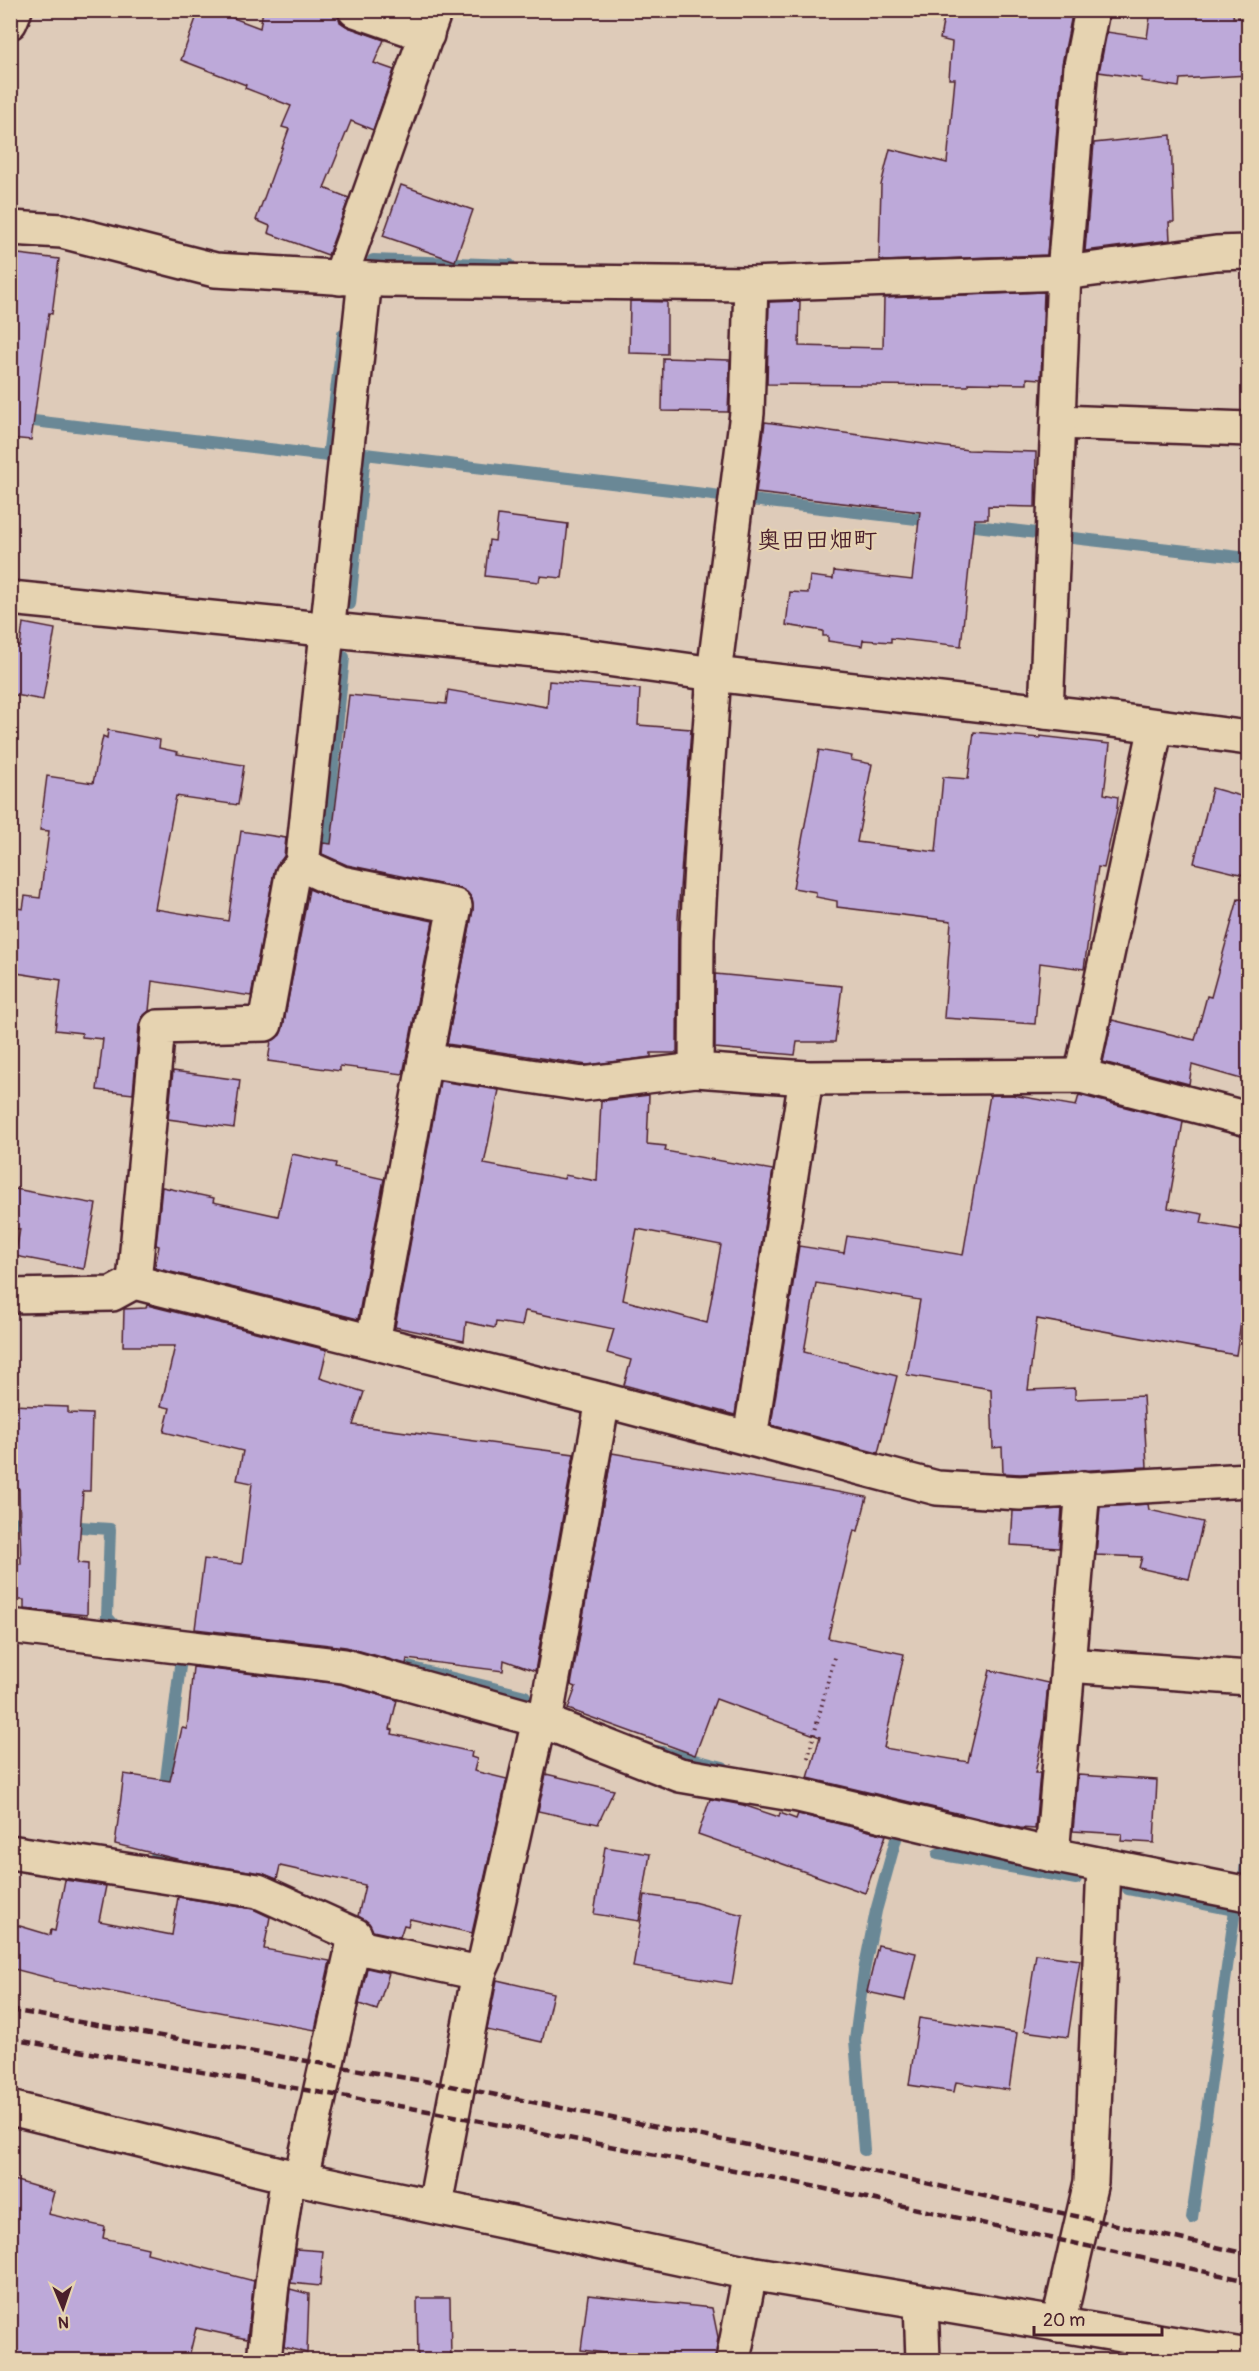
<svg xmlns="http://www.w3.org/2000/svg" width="1259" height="2371" font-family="Pangolin,'Klee One',sans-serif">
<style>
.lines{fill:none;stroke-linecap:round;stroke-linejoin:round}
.stream{stroke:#6a8896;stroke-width:12}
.building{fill:#bda9d9;stroke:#4a1f2b;stroke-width:1.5;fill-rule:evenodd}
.minor-casing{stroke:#4a1f2b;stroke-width:38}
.path{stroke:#4a1f2b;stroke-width:4;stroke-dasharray:1.5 4.5;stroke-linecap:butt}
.minor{stroke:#e6d3b1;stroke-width:33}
.rail{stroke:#4a1f2b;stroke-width:4.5;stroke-dasharray:9 4.5;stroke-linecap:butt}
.labels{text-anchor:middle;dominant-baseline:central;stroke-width:4.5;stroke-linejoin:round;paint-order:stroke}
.quarter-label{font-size:24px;font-weight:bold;fill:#4a1f2b;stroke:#e6d3b1}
</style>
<rect width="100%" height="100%" fill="#decbb9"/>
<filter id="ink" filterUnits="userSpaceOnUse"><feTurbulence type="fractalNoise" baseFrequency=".0167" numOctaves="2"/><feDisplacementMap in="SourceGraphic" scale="12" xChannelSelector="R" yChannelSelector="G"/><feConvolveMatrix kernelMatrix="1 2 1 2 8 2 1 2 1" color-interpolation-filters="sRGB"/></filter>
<g filter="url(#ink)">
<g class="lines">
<g class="stream">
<polyline points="373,260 510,265"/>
<polyline points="17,419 328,456 343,334"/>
<polyline points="751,500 934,521"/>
<polyline points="958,524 1037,533"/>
<polyline points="1064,537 1248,558"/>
<polyline points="350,604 365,454 721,496"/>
<polyline points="324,860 344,657"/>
<polyline points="10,1522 35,1524"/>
<polyline points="65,1526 110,1529 107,1617 116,1627 125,1628"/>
<polyline points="392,1663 525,1696"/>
<polyline points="658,1751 723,1767"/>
<polyline points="164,1796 181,1658"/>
<polyline points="159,1838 156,1857 181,1863"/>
<polyline points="938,1854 1076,1879"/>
<polyline points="1244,1879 1248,1847"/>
<polyline points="1128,1889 1235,1910 1192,2218"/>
<polyline points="864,2150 855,2040 864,1971 876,1911 896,1839"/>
</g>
</g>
<g class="building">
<polygon points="199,10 212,10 260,28 263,10 337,10 340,22 348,27 384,40 374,63 394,70 373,130 351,121 324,188 349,198 328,255 268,233 270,226 256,220 289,129 282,127 291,106 245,88 246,85 181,60"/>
<polygon points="945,10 1073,10 1062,64 1047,255 885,261 879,259 881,185 890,149 947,163 955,79 949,79 952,42 940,39"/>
<polygon points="1151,10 1234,10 1233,17 1248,18 1248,75 1180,79 1179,87 1141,81 1142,78 1099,72 1107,32 1147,38"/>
<polygon points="1171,135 1174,222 1169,222 1170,240 1085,251 1094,143"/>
<polygon points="401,185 473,210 455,261 383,236"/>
<polygon points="10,253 59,259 52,314 49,313 31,440 10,438"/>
<polygon points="1044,292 1041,379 1027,378 1027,384 968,383 968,386 767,384 769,302 800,301 799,346 883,348 884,298"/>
<polygon points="630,301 667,302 667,354 629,353"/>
<polygon points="663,358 730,360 728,412 662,411"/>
<polygon points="765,422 968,450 1036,452 1035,507 988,506 988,519 974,519 961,646 891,638 891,642 863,640 862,646 828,641 828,636 823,636 823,631 786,625 790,592 808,593 810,576 833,579 834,571 912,580 920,512 756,493"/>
<polygon points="498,515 568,524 562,578 540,576 539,582 485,576 489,540 495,541"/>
<polygon points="23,623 55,629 43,700 10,694 10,644 20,646"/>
<polygon points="549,681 640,689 638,725 691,729 678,918 677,1053 651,1053 651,1057 587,1065 447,1044 473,910 472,899 467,892 459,888 347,865 322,854 323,843 331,844 349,695 446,704 448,690 547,707"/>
<polygon points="108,730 160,740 159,748 178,752 177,754 244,765 238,805 176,796 155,909 228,921 241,831 286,838 284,856 274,872 251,996 152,981 149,1011 142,1017 139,1025 133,1094 97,1090 103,1039 82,1037 82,1033 55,1030 61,980 10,972 10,907 23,909 25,896 40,898 49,831 40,830 47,776 93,783 103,736 107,738"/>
<polygon points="974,732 1040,738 1040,736 1110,744 1104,794 1118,797 1117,809 1104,868 1098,867 1084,969 1040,963 1035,1024 944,1018 951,921 837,907 837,901 816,897 816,892 793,888 819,750 852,756 851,760 872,764 857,842 936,852 943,777 968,779"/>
<polygon points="1212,788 1248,798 1248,876 1194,863"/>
<polygon points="309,889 337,901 433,921 403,1074 340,1066 340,1071 268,1061 271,1041 280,1035 283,1027"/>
<polygon points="1238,899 1248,900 1248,1081 1192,1065 1189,1084 1103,1062 1112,1020 1195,1040 1207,996 1211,997"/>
<polygon points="715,974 842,986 835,1042 797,1042 795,1055 715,1048"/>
<polygon points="173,1071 240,1080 234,1128 168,1119"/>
<path d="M 440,1081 L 499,1090 L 484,1164 L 564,1179 L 565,1175 L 597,1181 L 601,1101 L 649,1095 L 647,1144 L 666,1146 L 665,1151 L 773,1170 L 735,1415 L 624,1385 L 631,1360 L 607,1353 L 614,1329 L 525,1311 L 522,1326 L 496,1322 L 495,1328 L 466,1322 L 464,1341 L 395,1327 ZM 637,1229 L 721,1245 L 707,1323 L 623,1300 Z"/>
<polygon points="990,1095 1012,1095 1076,1106 1079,1095 1183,1122 1168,1208 1203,1214 1201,1223 1248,1231 1248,1275 1236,1355 1037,1319 1028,1390 1075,1388 1075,1399 1143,1396 1147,1467 1020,1474 1003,1473 1002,1447 993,1448 991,1389 907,1375 920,1300 816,1283 804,1352 897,1376 878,1453 771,1425 799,1246 844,1253 847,1236 963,1255"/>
<polygon points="292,1154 336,1163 335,1168 384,1179 358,1319 155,1268 159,1246 156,1245 162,1187 214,1198 213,1202 278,1216"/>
<polygon points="10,1188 96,1204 84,1269 15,1256 20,1229 10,1228"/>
<polygon points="147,1305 327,1350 320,1378 364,1392 353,1425 574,1454 535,1671 504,1660 503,1671 407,1659 406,1664 346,1647 195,1629 204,1559 242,1564 252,1483 237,1480 243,1451 164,1432 170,1408 161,1406 175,1346 123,1346 124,1309 146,1308"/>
<polygon points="10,1405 68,1407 68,1413 92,1414 90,1491 83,1491 78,1563 88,1564 87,1615 24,1609 24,1600 10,1600 10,1563 21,1564 19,1489 10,1488"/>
<polygon points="612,1453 867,1497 858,1531 854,1530 828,1638 904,1654 884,1748 968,1762 990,1670 1048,1683 1043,1736 1035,1773 1040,1773 1035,1829 1020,1828 808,1778 820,1737 716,1699 695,1755 568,1709 576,1687 571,1685"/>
<polygon points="1148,1504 1149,1510 1203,1522 1189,1579 1139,1568 1142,1557 1096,1555 1100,1507"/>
<polygon points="1062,1509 1059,1548 1011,1545 1013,1511"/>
<polygon points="193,1667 340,1684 397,1700 390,1729 393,1730 392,1734 472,1752 471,1757 477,1759 474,1771 507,1779 472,1933 410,1919 408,1926 404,1925 400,1937 373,1931 369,1923 358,1916 365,1885 280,1866 277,1879 261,1873 185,1861 115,1844 124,1774 170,1781 182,1728 187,1729"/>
<polygon points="546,1774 614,1790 598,1824 538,1811"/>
<polygon points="1078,1775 1157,1780 1154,1843 1121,1841 1122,1834 1073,1831"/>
<polygon points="710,1799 743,1805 779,1817 780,1813 796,1819 798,1814 886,1835 865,1893 698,1834"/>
<polygon points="605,1847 650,1854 639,1921 594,1914"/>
<polygon points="65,1880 106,1886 99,1921 172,1935 178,1897 253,1909 270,1917 264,1949 330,1961 315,2030 53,1981 53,1979 10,1968 10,1923 50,1935 51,1930 55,1931"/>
<polygon points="645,1895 693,1902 743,1915 732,1984 633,1967"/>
<polygon points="878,1945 916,1953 905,2000 867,1992"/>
<polygon points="1036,1954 1080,1960 1068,2037 1024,2031"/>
<polygon points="367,1968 389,1973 377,2010 359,2004"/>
<polygon points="497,1980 553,1993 542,2042 487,2030"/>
<polygon points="919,2018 1017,2033 1009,2090 956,2082 954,2092 909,2085"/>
<polygon points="10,2179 54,2192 48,2214 105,2227 103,2238 148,2248 147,2253 254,2281 247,2339 196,2328 188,2361 10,2361"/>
<polygon points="296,2249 323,2251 320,2286 291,2283"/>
<polygon points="290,2289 309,2294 307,2353 284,2347"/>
<polygon points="588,2295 712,2308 718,2337 715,2361 675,2361 581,2350"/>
<polygon points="417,2298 450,2298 451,2361 418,2361"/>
</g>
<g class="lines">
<defs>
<g id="minor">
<polyline points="355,10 427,35"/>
<polyline points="10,22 15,10"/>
<polyline points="10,228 62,231 215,270 384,280 751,284 1064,273 1216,253 1248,252"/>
<polyline points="340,278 435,10"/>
<polyline points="365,279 302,865 341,883 455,906 425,1060"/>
<polyline points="751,284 747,413 714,674 703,829 697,939 696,1070 806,1078"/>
<polyline points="1058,422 1248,429"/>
<polyline points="10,598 564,653 714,674 1098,718 1248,738"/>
<polyline points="1046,712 1064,273 1081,66 1092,10"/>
<polyline points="1081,1076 1156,726"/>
<polyline points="134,1282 158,1027 265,1024 292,875 302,865"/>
<polyline points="10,1296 112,1294 134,1282 603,1400 937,1488 1020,1493 1248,1480"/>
<polyline points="373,1342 425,1060 582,1084 696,1070"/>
<polyline points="750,1438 806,1078 1081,1076 1248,1119"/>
<polyline points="10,1626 344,1666 545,1722 680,1775 798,1795 1052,1855 1248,1894"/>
<polyline points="1068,1665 1248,1678"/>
<polyline points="545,1722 603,1400"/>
<polyline points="10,1852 258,1891 355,1935 353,1946 479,1973"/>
<polyline points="1052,1855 1083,1488"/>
<polyline points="10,2108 288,2176 750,2273 1248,2356"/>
<polyline points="301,2178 353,1946"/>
<polyline points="435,2205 479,1973 486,1957 539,1720"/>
<polyline points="921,2302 923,2360"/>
<polyline points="1058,2325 1091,2182 1104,1865"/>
<polyline points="264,2360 272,2284 288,2176"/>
<polyline points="733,2360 750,2273"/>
</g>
</defs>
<use href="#minor" class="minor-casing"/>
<polyline class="path" points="808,1758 835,1654"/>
<use href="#minor" class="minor"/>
<g class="rail">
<polyline points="10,2010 441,2084 803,2156 1248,2254"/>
<polyline points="10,2039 428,2111 775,2178 1248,2281"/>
</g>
</g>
</g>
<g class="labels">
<g class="quarter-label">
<text x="817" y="540">奥田田畑町</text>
</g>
</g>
<rect width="1259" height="2371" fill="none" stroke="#e6d3b1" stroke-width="36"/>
<rect x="18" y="18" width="1223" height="2335" fill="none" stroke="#4a1f2b" stroke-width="2" filter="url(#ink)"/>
<g transform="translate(63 2308) rotate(178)" stroke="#e6d3b1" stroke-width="4.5" paint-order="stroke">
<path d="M0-4.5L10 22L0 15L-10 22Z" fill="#4a1f2b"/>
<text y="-9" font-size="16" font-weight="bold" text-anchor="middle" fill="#4a1f2b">N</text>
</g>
<path d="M1034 2326v9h128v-9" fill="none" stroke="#4a1f2b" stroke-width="3"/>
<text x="1043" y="2326" font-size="18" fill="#4a1f2b" stroke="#e6d3b1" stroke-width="4.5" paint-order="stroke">20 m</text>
</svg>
